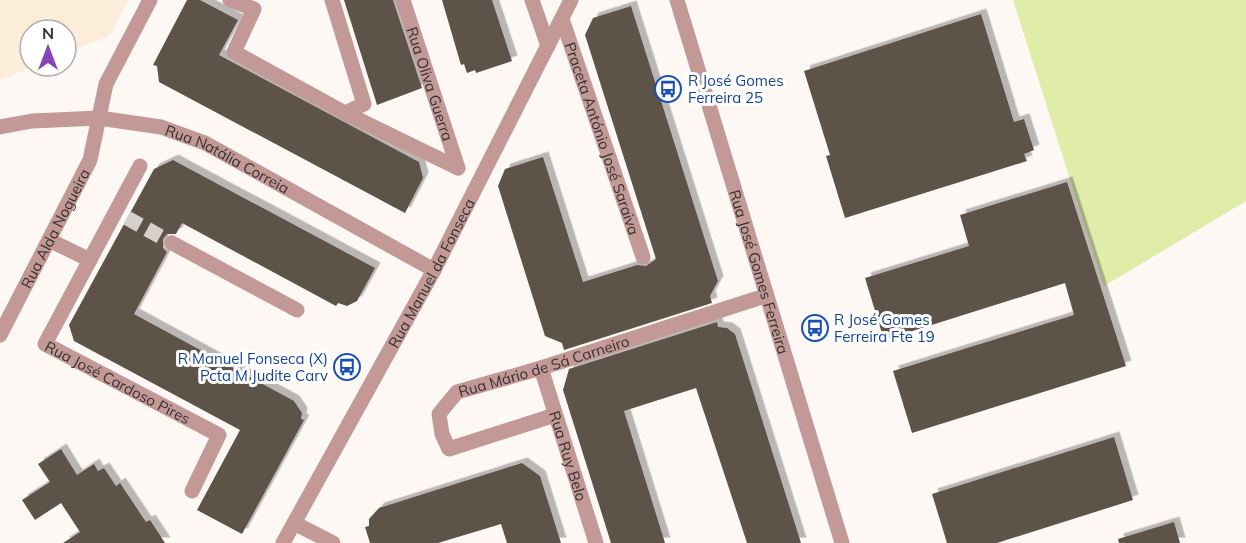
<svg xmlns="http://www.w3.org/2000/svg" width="1246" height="543" font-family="Mulish,sans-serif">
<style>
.education{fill:#fcecda}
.green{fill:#e0eda9}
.building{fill:#5d524a;filter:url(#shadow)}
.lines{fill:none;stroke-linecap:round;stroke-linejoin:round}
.minor-tunnel{stroke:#d5d0cc;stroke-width:15;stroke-dasharray:15 8;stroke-linecap:butt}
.minor{stroke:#c29997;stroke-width:15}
.labels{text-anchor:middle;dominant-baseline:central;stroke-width:6;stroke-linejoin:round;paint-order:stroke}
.transit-label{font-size:15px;fill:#164399;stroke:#fff;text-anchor:start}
.street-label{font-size:15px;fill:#36312e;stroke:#fff}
</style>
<defs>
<filter id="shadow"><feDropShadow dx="5.5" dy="-5.5" stdDeviation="0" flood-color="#0004"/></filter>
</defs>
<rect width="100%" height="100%" fill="#fdf8f4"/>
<polygon class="education" points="0,0 129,0 109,36 66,53 66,30 30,30 30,66 35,66 0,80"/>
<polygon class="green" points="1013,0 1246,0 1246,201 1104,286"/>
<g class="building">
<polygon points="187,0 200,0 238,20 219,55 419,162 423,178 405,213 159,82 157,66 153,65"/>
<polygon points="344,0 393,0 422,88 377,105"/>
<polygon points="442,0 492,0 512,61 476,73 475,70 467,73 464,64 461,65"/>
<polygon points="631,6 718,281 710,296 712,303 564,350 562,343 545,336 498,186 505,169 543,157 583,282 637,265 646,266 656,259 585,35 593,18"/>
<polygon points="981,14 1014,122 1024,119 1034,150 1024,154 1027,161 845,218 826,156 830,155 804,71"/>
<polygon points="173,160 375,268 357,301 347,306 338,303 336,306 182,223 176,234 167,234 163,239 163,248 167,252 134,314 294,401 302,413 301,419 304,420 242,534 197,510 240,430 74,341 69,325 154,169"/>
<polygon points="1067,182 1126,366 912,433 893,371 1074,315 1065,283 884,340 865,278 969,246 960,215"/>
<polygon points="717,322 718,327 727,328 735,334 801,543 747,543 696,388 624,411 665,543 611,543 563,390 569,369"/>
<polygon points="1114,437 1133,500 997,543 947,543 932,494"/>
<polygon points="61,449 77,475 94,464 98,471 104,468 116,486 120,483 146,522 150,520 165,543 63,543 80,532 61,503 35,520 22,500 50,482 38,464"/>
<polygon points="522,463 540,476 561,543 507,543 501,524 438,543 370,543 365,527 369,526 369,519 379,508"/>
<polygon points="1174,522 1180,543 1119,543 1118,539"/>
</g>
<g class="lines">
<polyline class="minor-tunnel" points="127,218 172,243"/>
<g class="minor">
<polyline points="230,0 254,9 234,52 345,113 364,104 332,0"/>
<path id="s1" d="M 403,0 L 458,168"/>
<polyline points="532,0 548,46"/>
<path id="s2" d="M 677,0 L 842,543"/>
<path id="s3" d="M 562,19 L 643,257"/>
<polyline points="345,113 458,168"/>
<path id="s4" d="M 0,127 L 32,121 L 99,118 L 161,127 L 205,143 L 434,270"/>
<path id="s5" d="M 140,166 L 45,344 L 219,435 L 192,491"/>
<polyline points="49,240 90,260"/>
<polyline points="172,243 297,310"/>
<path id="s6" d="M 0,335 L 90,160 L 106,84 L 150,0"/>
<path id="s7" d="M 541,368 L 596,543"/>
<path id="s8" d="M 555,415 L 449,449 L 442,434 L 439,414 L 457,392 L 541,368 L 765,296"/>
<polyline points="294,523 333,543"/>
<path id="s9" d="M 283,543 L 434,270 L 571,0"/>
</g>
</g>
<defs>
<symbol id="bus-ring" viewBox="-11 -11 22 22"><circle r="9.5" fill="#fff" stroke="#1a4fb4" stroke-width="1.5"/><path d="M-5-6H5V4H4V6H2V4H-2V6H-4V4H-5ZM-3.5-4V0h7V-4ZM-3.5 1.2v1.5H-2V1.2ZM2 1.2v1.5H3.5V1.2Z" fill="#1a4fb4"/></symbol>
</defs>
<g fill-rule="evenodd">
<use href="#bus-ring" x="653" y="74" width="30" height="30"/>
<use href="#bus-ring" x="800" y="313" width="30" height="30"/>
<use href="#bus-ring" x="332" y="352" width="30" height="30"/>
</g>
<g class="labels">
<g class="transit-label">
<text x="688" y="80">R José Gomes<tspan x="688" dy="17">Ferreira 25</tspan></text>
<text x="834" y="319">R José Gomes<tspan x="834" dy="17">Ferreira Fte 19</tspan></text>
<text x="328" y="358" text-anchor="end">R Manuel Fonseca (X)<tspan x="328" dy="17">Pcta M Judite Carv</tspan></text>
</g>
<g class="street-label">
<text stroke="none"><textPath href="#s1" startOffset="88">Rua Oliva Guerra</textPath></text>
<text stroke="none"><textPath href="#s3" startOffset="126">Praceta António José Saraiva</textPath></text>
<text stroke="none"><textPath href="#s4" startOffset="236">Rua Natália Correia</textPath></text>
<text stroke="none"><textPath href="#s6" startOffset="120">Rua Alda Nogueira</textPath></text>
<text stroke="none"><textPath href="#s2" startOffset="284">Rua José Gomes Ferreira</textPath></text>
<text stroke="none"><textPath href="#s9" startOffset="308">Rua Manuel da Fonseca</textPath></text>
<text stroke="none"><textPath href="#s8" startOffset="267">Rua Mário de Sá Carneiro</textPath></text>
<text stroke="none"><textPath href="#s5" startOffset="284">Rua José Cardoso Pires</textPath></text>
<text stroke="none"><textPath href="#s7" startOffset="92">Rua Ruy Belo</textPath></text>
</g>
</g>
<g transform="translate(48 48)"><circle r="28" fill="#ffffff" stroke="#afadab" stroke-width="1.5"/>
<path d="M0-4.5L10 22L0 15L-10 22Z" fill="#8745b9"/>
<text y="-9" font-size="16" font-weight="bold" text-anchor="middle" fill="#36312e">N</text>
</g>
</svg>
